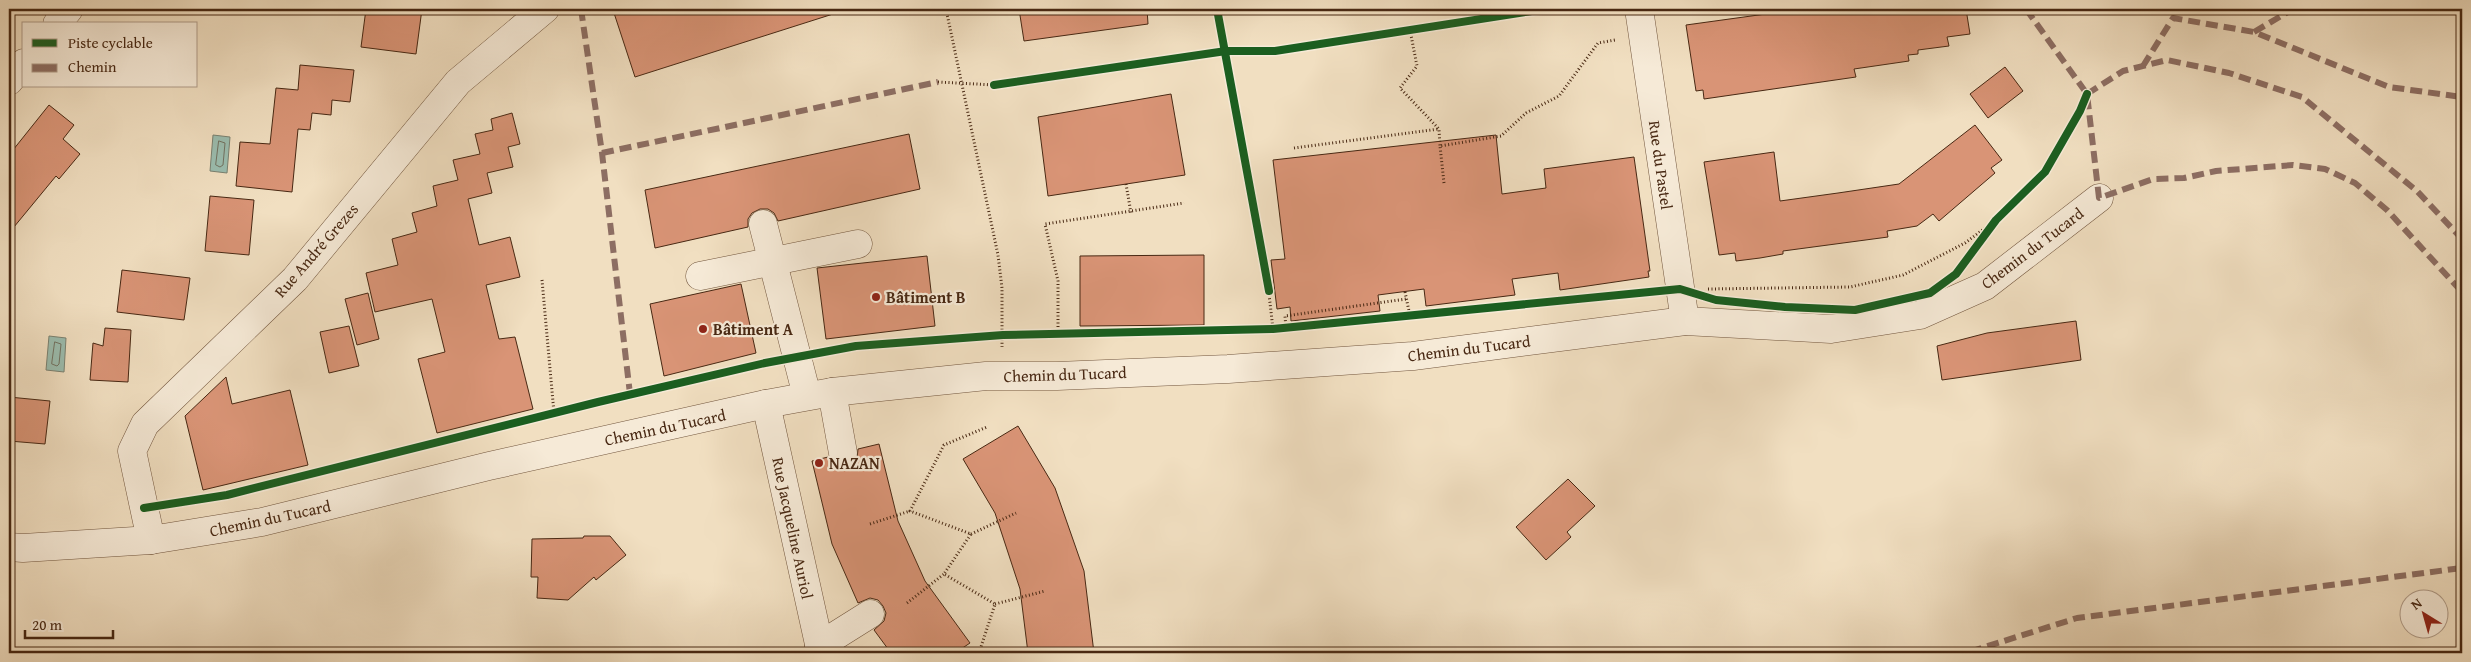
<svg xmlns="http://www.w3.org/2000/svg" width="2471" height="662" font-family="'Gentium Book Plus',serif">
<style>
.water{fill:#9bbdaf;stroke:#7a8171}
.lines{fill:none;stroke-linecap:round;stroke-linejoin:round}
.shore{stroke:#727261;stroke-width:1}
.building{fill:#d99476;stroke:#482813}
.minor-casing{stroke:#72563e;stroke-width:29}
.path{stroke:#482813;stroke-width:3;stroke-dasharray:1 2.5;stroke-linecap:butt}
.minor{stroke:#f6ead7;stroke-width:28}
.quiet{stroke:#8d6e63;stroke-width:6;stroke-dasharray:12 6;stroke-linecap:butt}
.cycleway-casing{stroke:#f6ead7;stroke-width:11}
.cycleway{stroke:#1b5e20;stroke-width:8}
.poi-dot{fill:#8f2418;stroke:#f6ead7;stroke-width:2}
.labels{text-anchor:middle;dominant-baseline:central;stroke-width:4.5;stroke-linejoin:round;paint-order:stroke}
.street-label{font-size:16px;fill:#482813;stroke:#f6ead7}
.poi-label{font-size:16px;font-weight:bold;fill:#482813;stroke:#f6ead7;text-anchor:start}
</style>
<rect width="100%" height="100%" fill="#f1dfc1"/>
<filter id="stains"><feTurbulence type="fractalNoise" baseFrequency=".004" numOctaves="4"/><feColorMatrix values="0 0 0 0 .2 0 0 0 0 .09 0 0 0 0 .02 0 0 0 .5 -.17"/></filter>
<radialGradient id="worn" r=".72"><stop offset=".6" stop-color="#630" stop-opacity="0"/><stop offset="1" stop-color="#630" stop-opacity=".3"/></radialGradient>
<g class="water">
<polygon points="213,135 230,137 227,173 210,171"/>
<polygon points="49,336 66,338 64,372 46,370"/>
</g>
<g class="lines">
<g class="shore">
<polygon points="219,141 225,143 223,165 220,167 216,165"/>
<polygon points="55,342 61,344 59,364 57,366 52,364"/>
</g>
</g>
<g class="building">
<polygon points="366,9 422,9 416,54 361,47"/>
<polygon points="628,9 833,9 833,14 635,77 614,13"/>
<polygon points="1019,9 1147,9 1148,24 1024,41"/>
<polygon points="1802,9 1966,9 1970,34 1947,37 1949,46 1918,50 1918,54 1908,55 1909,61 1854,69 1856,77 1704,99 1703,90 1696,91 1686,25"/>
<polygon points="300,65 354,70 350,102 332,100 331,115 312,113 310,130 298,129 292,192 236,186 240,142 270,144 276,88 298,90"/>
<polygon points="2005,67 2023,91 1988,118 1970,94"/>
<polygon points="1171,94 1185,175 1048,196 1038,117"/>
<polygon points="49,105 74,125 63,139 80,154 59,179 56,176 9,233 9,155"/>
<polygon points="512,113 520,144 508,147 513,167 487,173 492,193 468,199 479,245 510,237 520,277 486,285 499,339 515,337 533,409 437,433 418,359 445,352 432,299 375,312 366,273 398,265 392,239 417,232 412,213 437,206 433,186 458,180 453,160 480,154 475,134 493,130 491,119"/>
<polygon points="1975,125 2002,160 1991,168 1995,173 1939,221 1933,214 1917,226 1887,231 1888,237 1783,251 1783,254 1760,258 1736,261 1735,253 1719,255 1704,162 1774,152 1780,201 1838,193 1899,184"/>
<polygon points="909,134 920,189 778,221 774,213 768,209 760,209 752,213 748,219 748,227 655,248 645,190"/>
<polygon points="1496,135 1502,194 1546,188 1544,169 1634,157 1650,271 1648,271 1649,277 1560,290 1558,273 1512,279 1515,295 1426,306 1424,289 1378,295 1380,311 1291,321 1290,307 1277,309 1271,260 1285,259 1273,160"/>
<polygon points="210,196 254,200 249,255 205,251"/>
<polygon points="1204,255 1204,325 1080,326 1080,256"/>
<polygon points="927,256 935,326 826,339 817,268"/>
<polygon points="122,270 190,278 184,320 117,312"/>
<polygon points="741,284 756,353 664,376 650,304"/>
<polygon points="368,293 379,339 357,345 345,299"/>
<polygon points="2076,321 2081,360 1942,380 1937,346 1987,333"/>
<polygon points="349,326 359,366 329,373 320,332"/>
<polygon points="105,328 131,330 128,382 90,380 93,343 103,346"/>
<polygon points="226,377 232,404 290,390 308,465 203,490 185,416"/>
<polygon points="9,397 50,401 45,444 9,441"/>
<polygon points="1018,426 1055,488 1084,571 1094,653 1028,653 1020,589 995,513 963,459"/>
<polygon points="879,444 898,521 925,581 970,643 955,653 891,653 874,630 884,621 886,613 883,606 878,600 870,598 858,603 832,544 812,461 828,457 831,463 837,467 846,468 853,465 857,459 858,449"/>
<polygon points="1568,479 1595,506 1567,532 1571,537 1546,560 1516,527"/>
<polygon points="584,536 610,536 626,555 596,580 594,577 568,600 537,598 538,577 531,577 532,539 583,538"/>
</g>
<g class="lines">
<defs>
<g id="minor">
<polyline points="1639,9 1685,321"/>
<polyline points="57,24 69,9"/>
<polyline points="9,81 24,63"/>
<polyline points="763,224 807,396"/>
<polyline points="700,276 858,244"/>
<polyline points="832,392 843,453"/>
<polyline points="766,404 821,653"/>
<polyline points="151,540 132,451 145,424 295,279 458,82 545,9"/>
<polyline points="9,547 23,548 151,540 262,522 489,466 766,404 832,392 986,376 1057,376 1228,369 1413,356 1685,321 1831,329 1920,315 1985,286 2099,198"/>
<polyline points="819,646 870,614"/>
</g>
</defs>
<use href="#minor" class="minor-casing"/>
<g class="path">
<polyline points="946,9 998,255 1002,288 1002,347"/>
<polyline points="1217,9 1267,277 1273,329"/>
<polyline points="1410,30 1417,66 1400,88 1439,129 1440,146"/>
<polyline points="938,82 994,85 1226,51 1275,51 1545,9"/>
<polyline points="1294,148 1439,129"/>
<polyline points="1444,183 1440,146 1501,136 1526,113 1559,96 1598,43 1615,40"/>
<polyline points="1126,184 1131,213"/>
<polyline points="542,280 554,413"/>
<polyline points="1708,289 1850,287 1903,275 1965,243 1996,220 2045,172 2080,111 2087,94"/>
<polyline points="1405,292 1410,316"/>
<polyline points="1286,328 1285,316 1406,299"/>
<polyline points="1058,334 1058,281 1045,224 1184,203"/>
<polyline points="870,524 910,511"/>
<polyline points="971,534 1016,513"/>
<polyline points="907,603 944,574"/>
<polyline points="995,604 1045,591"/>
<polyline points="979,653 995,604 944,574 971,534 910,511 944,445 987,427"/>
</g>
<use href="#minor" class="minor"/>
<g class="quiet">
<polyline points="581,9 602,153 630,394"/>
<polyline points="2026,9 2087,94 2099,198 2153,179 2184,178 2216,171 2293,165 2325,169 2355,183 2387,210 2462,292"/>
<polyline points="2254,32 2293,9"/>
<polyline points="2143,66 2173,18 2254,32 2389,87 2462,97"/>
<polyline points="2087,94 2123,71 2167,60 2229,73 2302,97 2417,191 2462,239"/>
<polyline points="602,153 938,82"/>
<polyline points="1972,653 1972,651 2077,618 2462,568"/>
</g>
<defs>
<g id="cycleway">
<polyline points="1217,9 1269,291"/>
<polyline points="994,85 1226,51 1275,51 1545,9"/>
<polyline points="144,508 227,495 598,402 765,363 856,346 1003,335 1273,329 1680,289 1716,300 1785,307 1855,310 1930,293 1956,274 1996,220 2045,172 2080,111 2087,94"/>
</g>
</defs>
<use href="#cycleway" class="cycleway-casing"/>
<use href="#cycleway" class="cycleway"/>
</g>
<g class="poi-dot">
<circle cx="876" cy="297" r="5"/>
<circle cx="703" cy="329" r="5"/>
<circle cx="819" cy="463" r="5"/>
</g>
<g class="labels">
<g class="street-label">
<text transform="translate(1661 165) rotate(82)">Rue du Pastel</text>
<text transform="translate(2032 248) rotate(-37)">Chemin du Tucard</text>
<text transform="translate(316 250) rotate(-49)">Rue André Grezes</text>
<text transform="translate(1469 348) rotate(-7)">Chemin du Tucard</text>
<text transform="translate(1065 374) rotate(-2)">Chemin du Tucard</text>
<text transform="translate(665 427) rotate(-12)">Chemin du Tucard</text>
<text transform="translate(270 518) rotate(-12)">Chemin du Tucard</text>
<text transform="translate(793 528) rotate(78)">Rue Jacqueline Auriol</text>
</g>
<g class="poi-label">
<text x="886" y="297">Bâtiment B</text>
<text x="713" y="329">Bâtiment A</text>
<text x="829" y="463">NAZAN</text>
</g>
</g>
<rect width="2471" height="662" fill="none" stroke="#f1dfc1" stroke-width="30"/>
<rect x="10" y="10" width="2451" height="642" fill="none" stroke="#482813" stroke-width="2.5"/>
<rect x="15" y="15" width="2441" height="632" fill="none" stroke="#482813"/>
<rect x="22" y="22" width="175" height="65" fill="#f6ead7" stroke="#b09c89"/>
<rect x="32" y="39" width="25" height="8" fill="#1b5e20" stroke="#b09c89"/>
<text x="68" y="48" font-size="15" fill="#482813">Piste cyclable</text>
<rect x="32" y="64" width="25" height="8" fill="#8d6e63" stroke="#b09c89"/>
<text x="68" y="72" font-size="15" fill="#482813">Chemin</text>
<g transform="translate(2424 614) rotate(323)"><circle r="24" fill="#f6ead7" stroke="#b09c89"/>
<path d="M0-4L9 19L0 12L-9 19Z" fill="#8f2418"/>
<text y="-8" font-size="14" font-weight="bold" text-anchor="middle" fill="#482813">N</text>
</g>
<path d="M25 630v8h88v-8" fill="none" stroke="#482813" stroke-width="2.5"/>
<text x="32" y="630" font-size="15" fill="#482813" stroke="#f6ead7" stroke-width="4" paint-order="stroke">20 m</text>
<rect width="100%" height="100%" filter="url(#stains)"/>
<rect width="100%" height="100%" fill="url(#worn)"/>
</svg>
